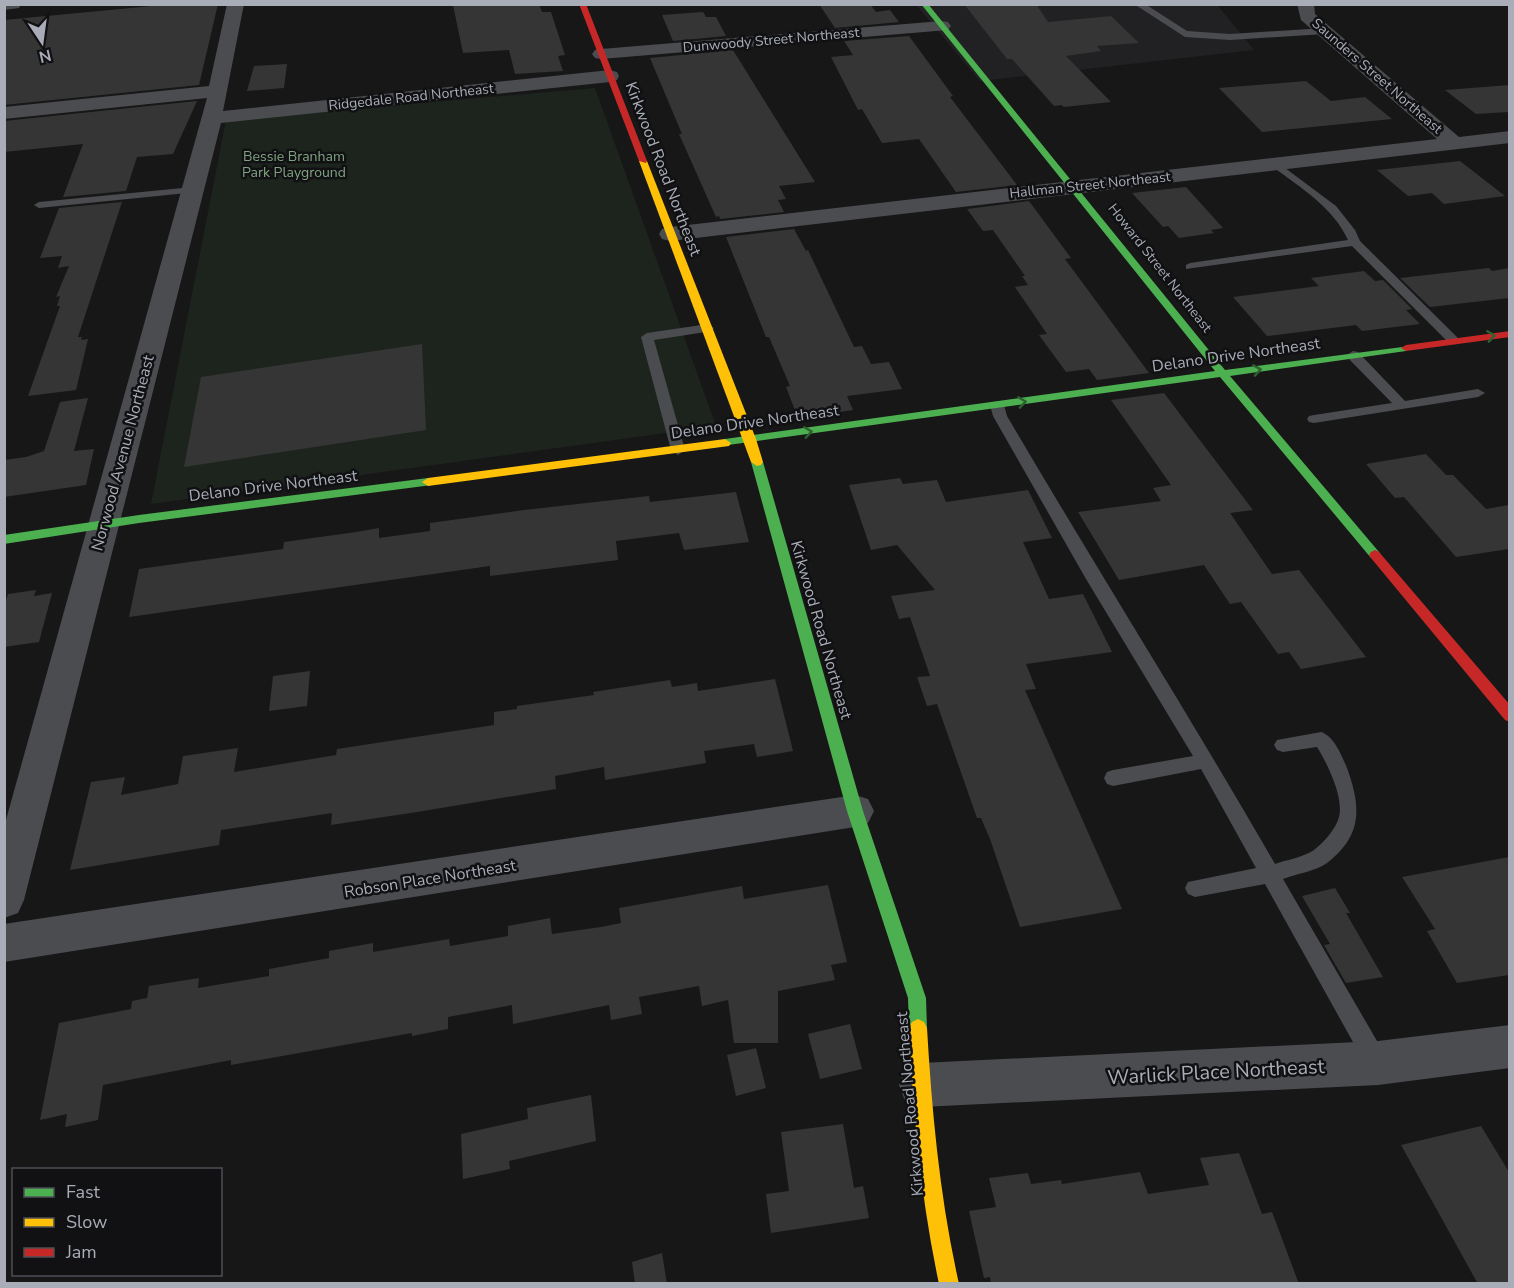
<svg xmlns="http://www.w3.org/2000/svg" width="1514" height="1288" font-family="'Nunito Sans',sans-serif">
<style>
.built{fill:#212123}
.green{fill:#1d241e}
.building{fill:#353536}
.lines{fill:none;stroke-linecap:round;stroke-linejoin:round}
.lane{fill:#4b4c50;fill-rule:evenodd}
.street{fill:#4b4c50;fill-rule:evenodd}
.fast{fill:#4caf50;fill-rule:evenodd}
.slow{fill:#ffc107;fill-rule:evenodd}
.jam{fill:#c62828;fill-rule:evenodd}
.oneway{stroke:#2e6032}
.labels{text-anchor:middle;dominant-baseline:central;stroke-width:5;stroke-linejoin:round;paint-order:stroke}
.far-street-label{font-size:14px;fill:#a8adb8;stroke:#111113}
.far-park-label{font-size:14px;fill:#7fa381;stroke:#111113}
.street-label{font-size:16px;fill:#a8adb8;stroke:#111113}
.near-street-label{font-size:20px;fill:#a8adb8;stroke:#111113}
</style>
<rect width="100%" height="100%" fill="#171717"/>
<polygon class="built" points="916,5 1219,5 1219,7 1254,50 980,81"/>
<polygon class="green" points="595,88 716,426 151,504 226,120"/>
<g class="building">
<polygon points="173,4 218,4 199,85 4,105 4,20"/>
<polygon points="539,4 542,12 551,12 565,55 558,56 563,71 515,74 509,50 463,53 453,5"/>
<polygon points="819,4 870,4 876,12 890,10 899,22 835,28"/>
<polygon points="964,4 1036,4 1048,22 1111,16 1139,43 1097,46 1101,51 1066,56 1111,102 1064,107 1061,105 1054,106 1012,59 1007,59"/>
<polygon points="703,12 706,17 716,17 726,36 673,41 662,15"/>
<polygon points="909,36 953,96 950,97 1017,185 956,192 919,139 882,143 862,109 858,110 831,57 853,55 844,41"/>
<polygon points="733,50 815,182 779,186 786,199 778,200 784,212 720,219 719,216 716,217 679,134 682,134 650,58"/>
<polygon points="287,64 284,88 247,91 254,66"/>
<polygon points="1306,81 1331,101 1365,97 1392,119 1262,132 1219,88"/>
<polygon points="1509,85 1509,112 1476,114 1445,90"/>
<polygon points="197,101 173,154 137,157 126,191 63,197 83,144 4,152 4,121"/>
<polygon points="1460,161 1505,196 1444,204 1432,193 1408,196 1377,170"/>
<polygon points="1186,187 1223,228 1211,230 1214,233 1179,238 1168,226 1163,227 1132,193"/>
<polygon points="1029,201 1071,258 1065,259 1149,373 1097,380 1089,369 1066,372 1039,335 1047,334 1015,287 1028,285 1022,276 1025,276 993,230 983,231 967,209"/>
<polygon points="122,202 78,337 82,337 81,340 88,339 76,390 28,396 60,306 57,306 60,296 56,297 69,266 58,268 62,256 40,258 59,208"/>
<polygon points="794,229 806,251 808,250 854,347 862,346 871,364 889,362 902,389 847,396 853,410 798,418 786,387 790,386 769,337 766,337 726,237"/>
<polygon points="1489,268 1492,271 1509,268 1509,298 1430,307 1400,278"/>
<polygon points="1364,271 1375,281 1383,280 1412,309 1406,310 1420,324 1362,331 1356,325 1267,336 1233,297 1319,286 1311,278"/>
<polygon points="422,344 426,430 184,467 201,377"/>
<polygon points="1164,393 1253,510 1230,513 1272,574 1299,570 1366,657 1301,669 1289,652 1278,654 1241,602 1230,604 1204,565 1119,580 1078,512 1161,501 1153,488 1171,485 1111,400"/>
<polygon points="88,398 74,451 94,449 86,485 4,497 4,460 26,457 44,451 60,402"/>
<polygon points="1426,454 1446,475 1453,475 1486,509 1509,505 1509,549 1456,557 1404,497 1395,498 1366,464"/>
<polygon points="900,478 903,484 937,480 946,502 1028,490 1052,538 1023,542 1049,599 1083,594 1112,652 1026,664 1036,689 1025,690 1122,909 1020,927 990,839 981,818 977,818 937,704 927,706 917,677 930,676 910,617 899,619 891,596 935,590 897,545 871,550 849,485"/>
<polygon points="736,492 749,542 684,550 679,533 616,541 618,560 490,576 490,566 129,617 139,569 283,549 284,542 356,532 379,528 379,538 430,531 430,523 524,510 649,496 650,502"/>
<polygon points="36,590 34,596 52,593 39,642 4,647 4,606 8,594"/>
<polygon points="310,671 307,706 269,711 273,676"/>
<polygon points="775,679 793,751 757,757 754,744 704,751 706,763 605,780 604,767 555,776 556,789 417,812 331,825 332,813 221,830 219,845 70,870 91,782 125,777 121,795 178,784 183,756 238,748 234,772 336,755 337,749 494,725 494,712 517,709 517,706 594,695 593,692 670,680 672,687 697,683 698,691"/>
<polygon points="1509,857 1509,975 1457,983 1427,931 1435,929 1402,877"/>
<polygon points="828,885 847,962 831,965 835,980 778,991 778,1043 734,1043 728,1000 702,1006 699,986 639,997 642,1014 611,1020 609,1005 513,1024 512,1005 448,1017 448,1029 412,1036 412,1033 231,1065 231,1060 103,1085 98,1120 65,1127 67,1114 40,1120 59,1023 131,1009 132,1001 147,998 149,986 199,978 198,988 269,976 269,969 329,958 329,951 373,943 373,952 449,939 450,946 508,936 508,926 550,918 552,934 601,927 621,923 619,908 742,886 744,899"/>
<polygon points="1335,888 1350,913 1346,913 1383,977 1346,983 1324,945 1330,944 1302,896"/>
<polygon points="850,1024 862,1069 820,1079 808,1034"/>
<polygon points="756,1048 766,1088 736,1096 727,1055"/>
<polygon points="591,1095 596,1141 509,1161 510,1169 463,1179 461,1134 528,1119 527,1108"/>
<polygon points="843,1124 854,1188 863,1186 869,1218 771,1233 766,1194 789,1191 781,1132"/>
<polygon points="1481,1126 1509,1172 1509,1284 1478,1284 1401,1145"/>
<polygon points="1239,1153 1262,1214 1272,1212 1299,1284 991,1284 990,1277 984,1278 969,1211 996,1207 989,1178 1028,1173 1031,1184 1061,1180 1062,1184 1140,1172 1148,1194 1209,1185 1200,1158"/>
<polygon points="662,1253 667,1284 635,1284 632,1262"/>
</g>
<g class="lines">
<g class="lane">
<polygon points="1134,4 1145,4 1187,31 1230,34 1325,28 1329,31 1325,34 1230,40 1185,37"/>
<path d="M 1277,162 L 1336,206 L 1355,230 L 1360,241 L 1458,338 L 1460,341 L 1458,344 L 1450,344 L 1352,246 L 1186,269 L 1186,265 L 1190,263 L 1348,240 C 1333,207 1301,188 1273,167 L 1272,165 Z"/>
<polygon points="193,187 197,188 197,192 39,208 34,205 39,202"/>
<polygon points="708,324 714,328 712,331 654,340 685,450 678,455 671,450 641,337 647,333"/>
<polygon points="1353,351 1358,352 1405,401 1478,389 1485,393 1478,397 1314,423 1309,422 1307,419 1309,416 1314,415 1392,403 1348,358 1347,355"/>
<path d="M 997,401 L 1004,405 L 1007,416 C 1095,566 1188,713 1275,864 C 1286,860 1304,857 1314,850 C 1324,842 1336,829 1339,817 C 1344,797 1327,763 1317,747 L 1283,752 L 1277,750 L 1274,745 L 1277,740 L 1321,732 C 1334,736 1342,756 1347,768 C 1361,807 1363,835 1327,863 C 1316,871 1296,874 1283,879 L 1384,1053 L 1387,1061 L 1384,1069 L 1376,1072 L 1368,1069 L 1265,884 L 1195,897 L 1188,894 L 1185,888 L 1188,882 L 1256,868 L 1201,769 L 1113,786 L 1107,784 L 1104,778 L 1107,772 L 1113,770 L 1193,756 L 1086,579 L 993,416 L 990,405 Z"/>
</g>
<g class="street">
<polygon points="4,4 21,4 19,8 4,10"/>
<polygon points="227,4 244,4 223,111 610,70 617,72 619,76 617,80 610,82 221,123 24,900 18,913 4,918 4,827 207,98 4,119 4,107 209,86"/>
<polygon points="1297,4 1314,4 1315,14 1459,137 1510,131 1510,143 670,241 662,239 659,234 662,229 670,227 1437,139 1301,20"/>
<polygon points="942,21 948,22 951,26 948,30 601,59 595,58 592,54 595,50 601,49"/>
<polygon points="855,795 868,799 874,811 868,823 855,827 4,962 4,924"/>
<polygon points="1510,1025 1510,1068 1378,1085 921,1107 905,1101 899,1085 905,1069 921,1063 1378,1041"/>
</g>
<g class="fast">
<polygon points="921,4 928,4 1225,370 1410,346 1411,348 1406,351 1230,376 1379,552 1381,555 1379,558 1371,558 1220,377 721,446 719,443 725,439 1215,371"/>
<polygon points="757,458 763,462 863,811 926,998 927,1028 924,1034 918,1037 912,1034 909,1028 908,998 847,811 751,462"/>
<polygon points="428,478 432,479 434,482 432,485 139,523 4,544 4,535 139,515"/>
</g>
<g class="slow">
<polygon points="640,159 647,161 756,439 763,462 761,465 757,466 751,462 639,161"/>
<polygon points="725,439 731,443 729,446 428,486 422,482 428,478"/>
<path d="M 918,1019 L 924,1022 L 927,1028 C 932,1114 940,1199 959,1284 L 939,1284 C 921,1199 913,1114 909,1028 L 912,1022 Z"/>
</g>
<g class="jam">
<polygon points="579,4 586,4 647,161 646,163 639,161"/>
<polygon points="1510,331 1510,337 1406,351 1401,348 1406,345"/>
<polygon points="1375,550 1379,552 1510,705 1510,722 1505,720 1371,558 1369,555 1371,552"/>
</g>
</g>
<defs><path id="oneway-chevron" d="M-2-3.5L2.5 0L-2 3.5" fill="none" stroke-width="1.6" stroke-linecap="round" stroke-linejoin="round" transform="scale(1.5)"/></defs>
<g class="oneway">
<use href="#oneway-chevron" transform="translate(1491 336) rotate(-8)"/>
<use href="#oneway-chevron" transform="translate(1257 370) rotate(-9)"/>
<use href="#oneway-chevron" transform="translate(1022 402) rotate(-8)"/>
<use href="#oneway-chevron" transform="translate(808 432) rotate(-8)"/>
</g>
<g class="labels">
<g class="far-street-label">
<text transform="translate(771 40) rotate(-5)">Dunwoody Street Northeast</text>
<text transform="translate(1377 76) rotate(41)">Saunders Street Northeast</text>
<text transform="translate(411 97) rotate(-6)">Ridgedale Road Northeast</text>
<text transform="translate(1090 185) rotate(-6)">Hallman Street Northeast</text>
<text transform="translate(1160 268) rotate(52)">Howard Street Northeast</text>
</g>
<g class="far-park-label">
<text x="294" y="156">Bessie Branham<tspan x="294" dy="16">Park Playground</tspan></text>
</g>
<g class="street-label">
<text transform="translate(663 169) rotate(69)">Kirkwood Road Northeast</text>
<text transform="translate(1236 355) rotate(-8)">Delano Drive Northeast</text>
<text transform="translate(755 422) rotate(-8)">Delano Drive Northeast</text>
<text transform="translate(123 453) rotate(-75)">Norwood Avenue Northeast</text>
<text transform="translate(273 486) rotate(-7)">Delano Drive Northeast</text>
<text transform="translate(821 630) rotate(74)">Kirkwood Road Northeast</text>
<text transform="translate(430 879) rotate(-9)">Robson Place Northeast</text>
<text transform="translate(910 1104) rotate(-95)">Kirkwood Road Northeast</text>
</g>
<g class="near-street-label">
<text transform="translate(1216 1072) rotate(-3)">Warlick Place Northeast</text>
</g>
</g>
<rect width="1514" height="1288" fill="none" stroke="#a8adb8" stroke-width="12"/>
<rect x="12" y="1168" width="210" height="108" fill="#111113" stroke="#4d4f55" stroke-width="1.5"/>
<rect x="24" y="1188" width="30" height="9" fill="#4caf50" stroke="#4d4f55" stroke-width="1.5"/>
<text x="66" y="1198" font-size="18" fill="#a8adb8">Fast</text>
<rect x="24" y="1218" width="30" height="9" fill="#ffc107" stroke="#4d4f55" stroke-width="1.5"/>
<text x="66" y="1228" font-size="18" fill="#a8adb8">Slow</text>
<rect x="24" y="1248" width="30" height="9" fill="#c62828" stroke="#4d4f55" stroke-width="1.5"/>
<text x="66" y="1258" font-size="18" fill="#a8adb8">Jam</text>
<g transform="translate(42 42) rotate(167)" stroke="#111113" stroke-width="4.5" paint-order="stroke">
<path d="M0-4.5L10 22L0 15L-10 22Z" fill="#a8adb8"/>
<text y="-9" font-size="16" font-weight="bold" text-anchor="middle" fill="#a8adb8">N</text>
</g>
</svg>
